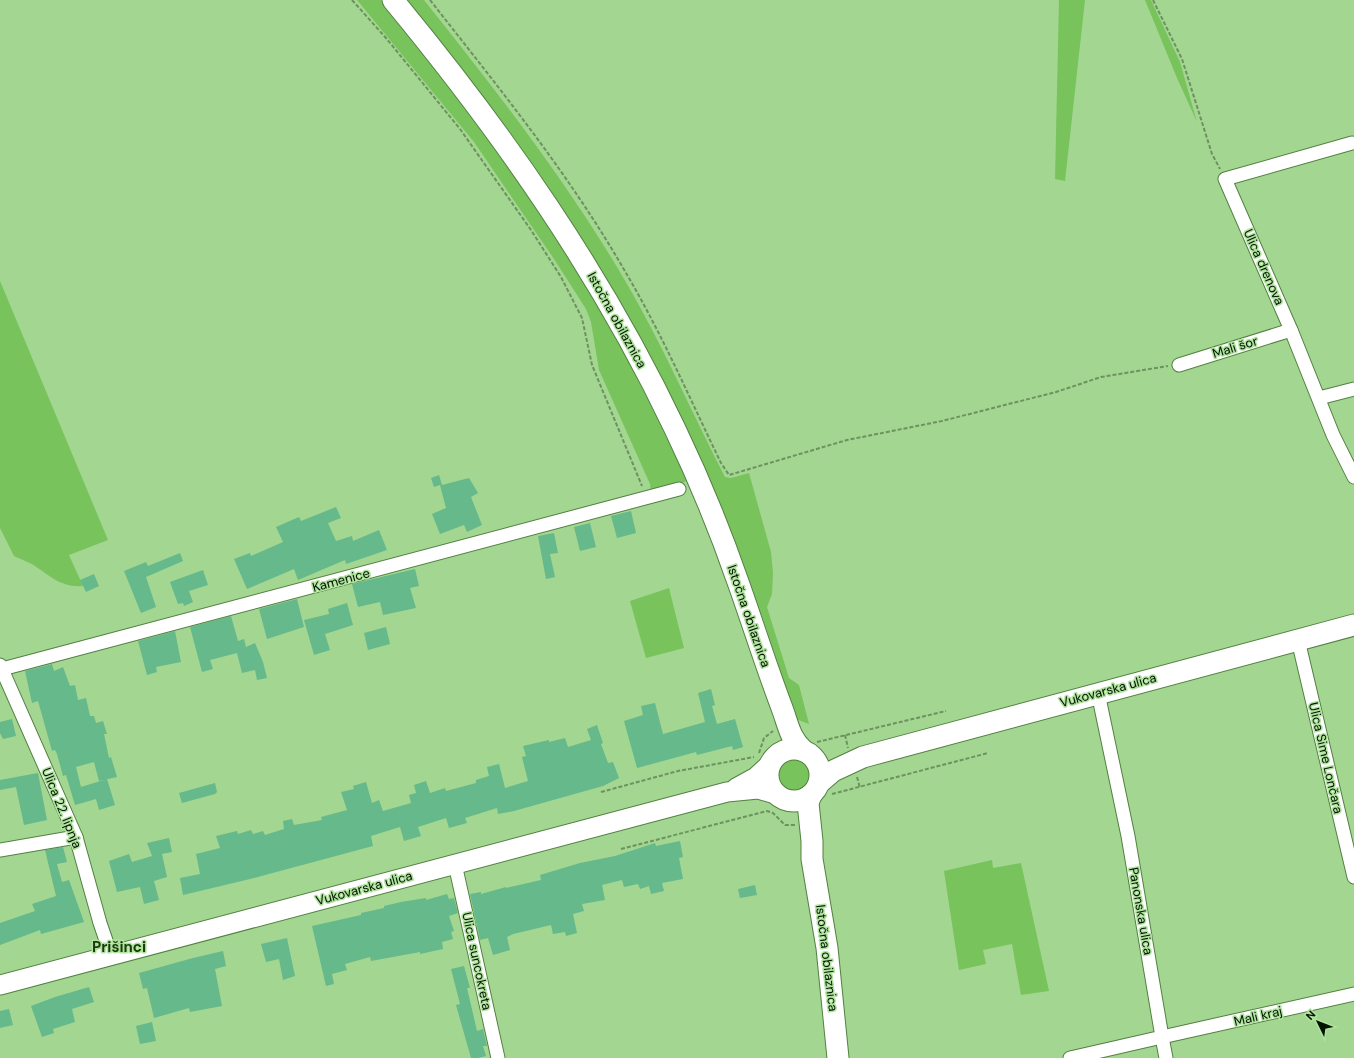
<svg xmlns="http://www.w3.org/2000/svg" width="1354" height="1058" font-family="'DM Sans',sans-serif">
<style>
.green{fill:#78c35c}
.building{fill:#65b98a}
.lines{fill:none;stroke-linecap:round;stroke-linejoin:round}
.minor-casing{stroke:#528141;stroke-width:15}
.secondary-casing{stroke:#528141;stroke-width:21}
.primary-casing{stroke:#528141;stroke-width:23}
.path{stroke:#6c925f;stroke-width:2;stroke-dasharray:4 2;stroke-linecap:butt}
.minor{stroke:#fff;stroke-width:13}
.secondary{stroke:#fff;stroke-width:19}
.primary{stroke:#fff;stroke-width:21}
.labels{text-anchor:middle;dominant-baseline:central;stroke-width:3;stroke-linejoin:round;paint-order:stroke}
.street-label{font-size:13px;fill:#031300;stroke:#afe39e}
.quarter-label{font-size:15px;font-weight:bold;fill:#193c0a;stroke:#afe39e}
</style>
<rect width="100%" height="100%" fill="#a3d691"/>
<g class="green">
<path d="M 357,0 L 381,0 C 454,86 522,177 580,274 C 620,341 654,411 687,481 L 651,493 L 650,484 L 599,370 L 591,322 L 586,309 L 554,259 L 474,142 Z"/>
<path d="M 401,0 L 424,0 C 502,98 581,199 641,309 C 671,364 696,421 725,477 L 731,478 L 749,473 L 771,552 L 773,573 L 772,594 L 767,607 L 789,678 L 799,685 L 809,724 L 796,719 L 763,619 L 736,551 L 677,415 Z"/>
<polygon points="1059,0 1085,0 1065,181 1055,179"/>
<polygon points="1145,0 1151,0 1180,62 1197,122 1177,78"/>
<path d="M 0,281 L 108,540 L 69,555 L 83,586 C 61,588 49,575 32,564 C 26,561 20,559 14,556 L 0,528 Z"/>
<polygon points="669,588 684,648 646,658 630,601"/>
<circle cx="793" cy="775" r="16"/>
<polygon points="992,860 993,868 1021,863 1049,991 1021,995 1012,944 983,950 986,964 959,970 944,871"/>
</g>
<g class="building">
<polygon points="439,475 442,485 469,478 478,493 471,497 482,525 467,532 464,525 440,534 432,514 446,508 440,485 434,487 431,478"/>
<polygon points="336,507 341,518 328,523 336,541 352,536 353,541 379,530 387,550 346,564 345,560 298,580 294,569 247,589 234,559 250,553 251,556 283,542 276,527 299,517 301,521"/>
<polygon points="631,511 636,533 617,538 611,516"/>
<polygon points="590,523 596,547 580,551 574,527"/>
<polygon points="554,533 558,553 550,554 555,577 546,579 538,536"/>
<polygon points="180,553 183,561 146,577 156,607 141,613 124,571 146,562 148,566"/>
<polygon points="415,569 419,586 410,588 416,608 383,615 380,602 358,607 352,584"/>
<polygon points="203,570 208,585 189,591 193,602 184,606 183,603 178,604 170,582"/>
<polygon points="94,574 99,586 86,592 80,580"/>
<polygon points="297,599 304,627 267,639 259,609"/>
<polygon points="347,603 353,625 325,634 330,650 314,655 304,620 329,614 328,609"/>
<polygon points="231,616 238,641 244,639 246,647 255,643 263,662 267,678 257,680 255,670 242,673 237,653 210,660 213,669 202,672 190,627"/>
<polygon points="386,627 390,644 368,650 364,633"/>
<polygon points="175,631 181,662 156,667 157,672 147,675 138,641"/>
<polygon points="52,664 54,671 63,667 70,686 75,685 78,700 86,698 90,716 94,716 96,723 103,721 107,734 104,734 109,758 111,757 117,777 99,781 94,762 76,767 81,787 107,779 115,805 99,810 96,799 75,805 66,775 63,776 57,754 55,750 52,751 38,701 32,703 25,671"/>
<polygon points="711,689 715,705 712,706 717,724 735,719 743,747 733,750 732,746 697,755 696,752 637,768 624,721 643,715 641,706 655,703 663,734 705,722 698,693"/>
<polygon points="12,719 16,736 3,739 0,733 0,722"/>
<polygon points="597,725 603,743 601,744 608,763 613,762 619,778 603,786 514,811 498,814 497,808 465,818 467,823 449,828 446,818 418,827 421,836 404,841 400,827 371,836 373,846 250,879 183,895 180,878 200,874 196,854 220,848 216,836 237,831 238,834 251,830 253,834 263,831 265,835 284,829 283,821 292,819 294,825 322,820 321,817 347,810 341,792 354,789 353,786 366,782 372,803 379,800 383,811 411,803 409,795 416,793 414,785 426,781 430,793 445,788 446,791 476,783 476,780 489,776 487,767 499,764 505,788 528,781 522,757 526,756 523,746 549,740 549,742 565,738 568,747 591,740 587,729"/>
<polygon points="38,773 47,820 24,825 16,787 0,790 0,780"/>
<polygon points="215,783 217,792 215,794 182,803 179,793"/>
<polygon points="169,838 172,852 162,854 167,877 154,881 159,900 144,904 140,887 117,892 109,861 129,854 132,862 152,856 147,843"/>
<polygon points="680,841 683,857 679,858 683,879 662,883 664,891 651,894 649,886 640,889 638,884 624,887 622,880 602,885 605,900 582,904 584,911 573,914 577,933 566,936 565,932 553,934 551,925 513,934 507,937 510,950 493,955 488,938 480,940 470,894 481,892 481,894 506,887 506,888 541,880 540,875 580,863 615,856 655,843 656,846"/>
<polygon points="63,847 67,862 57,864 62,882 69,880 84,922 41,934 40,930 0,945 0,923 35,911 32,904 56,896 45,850"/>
<polygon points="755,885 757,895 740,898 738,889"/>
<polygon points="447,894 449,899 454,898 458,913 449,916 454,931 451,932 453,939 442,942 443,949 420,954 420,952 371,961 370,957 345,964 347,970 332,974 334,984 326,986 312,926 361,915 361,913 384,908 384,906 401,902 426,898 426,900"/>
<polygon points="287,938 295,976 283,980 279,959 266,962 261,944"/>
<polygon points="223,951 226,966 215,969 222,1006 190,1012 189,1008 154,1018 147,988 143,989 139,973 193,958"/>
<polygon points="464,966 470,988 467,988 477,1031 483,1029 487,1046 483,1046 486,1056 478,1058 471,1058 456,1005 460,1004 451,969"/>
<polygon points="89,987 94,1002 72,1009 75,1022 53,1029 54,1033 42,1037 31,1006 55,997"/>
<polygon points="9,1009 13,1025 0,1028 0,1011"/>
<polygon points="152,1022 156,1041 140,1044 136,1026"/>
</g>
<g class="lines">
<defs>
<g id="minor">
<polyline points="1352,143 1225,179 1291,330 1333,435 1354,477"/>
<polyline points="1179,365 1291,330"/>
<polyline points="1319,398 1354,389"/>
<polyline points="1298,640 1354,877"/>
<polyline points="0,665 76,837 100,923 111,955"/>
<polyline points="2,669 679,489"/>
<polyline points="0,850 76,837"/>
<polyline points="455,864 498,1058"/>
<polyline points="1070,1058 1162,1037 1128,836 1098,693"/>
<polyline points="1166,1058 1162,1037 1354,994"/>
</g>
<g id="secondary">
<polyline points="736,788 756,777 769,765"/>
<polyline points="0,985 727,792 758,789 775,794"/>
</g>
<g id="primary">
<path d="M 393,0 C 503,133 601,273 675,429 C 699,479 720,530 738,582 C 753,624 766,666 782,708 C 788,724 790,739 803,750"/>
<circle cx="794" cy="775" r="26"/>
<polyline points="819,783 833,771 863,757 1354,625"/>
<polyline points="811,795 808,803 812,841 812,859 827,948 838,1058"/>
</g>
</defs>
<use href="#minor" class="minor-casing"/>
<use href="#secondary" class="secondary-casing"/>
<use href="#primary" class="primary-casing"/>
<g class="path">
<polyline points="352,0 386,38 460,129 531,230 561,277 582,318 592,365 642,486"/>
<path d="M 430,0 C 499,88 570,175 626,273 C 662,334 690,399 721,463 L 729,475 L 847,440 L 942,421 L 1056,392 L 1101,377 L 1168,366"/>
<polyline points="1153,0 1182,59 1212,154 1220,169"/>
<polyline points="845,735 848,748"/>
<polyline points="817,742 946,711"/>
<polyline points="759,753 764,738 773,731"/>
<polyline points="857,777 860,788"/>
<polyline points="601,792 678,771 754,757"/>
<polyline points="832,794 988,753"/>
<polyline points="621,849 767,811 773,813 785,825 795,825"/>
</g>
<use href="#minor" class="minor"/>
<use href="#secondary" class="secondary"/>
<use href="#primary" class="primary"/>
</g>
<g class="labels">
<g class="street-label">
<text transform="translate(1264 267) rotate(66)">Ulica drenova</text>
<text transform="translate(617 320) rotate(61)">Istočna obilaznica</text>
<text transform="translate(1235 347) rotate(-17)">Mali šor</text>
<text transform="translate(341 580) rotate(-15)">Kamenice</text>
<text transform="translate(749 616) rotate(71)">Istočna obilaznica</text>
<text transform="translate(1108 690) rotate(-15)">Vukovarska ulica</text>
<text transform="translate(1326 758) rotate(77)">Ulica Sime Lončara</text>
<text transform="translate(62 808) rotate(68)">Ulica 22. lipnja</text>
<text transform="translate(364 888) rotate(-15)">Vukovarska ulica</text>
<text transform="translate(1141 911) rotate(80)">Panonska ulica</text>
<text transform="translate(827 958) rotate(83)">Istočna obilaznica</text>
<text transform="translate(477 961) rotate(78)">Ulica suncokreta</text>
<text transform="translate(1258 1016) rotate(-13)">Mali kraj</text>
</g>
<g class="quarter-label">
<text x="119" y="947">Prišinci</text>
</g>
</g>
<g transform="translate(1318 1022) rotate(313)" stroke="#afe39e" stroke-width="3" paint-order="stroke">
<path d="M0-3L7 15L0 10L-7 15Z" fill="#031300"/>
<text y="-6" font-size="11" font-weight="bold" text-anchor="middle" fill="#031300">N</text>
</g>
</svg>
